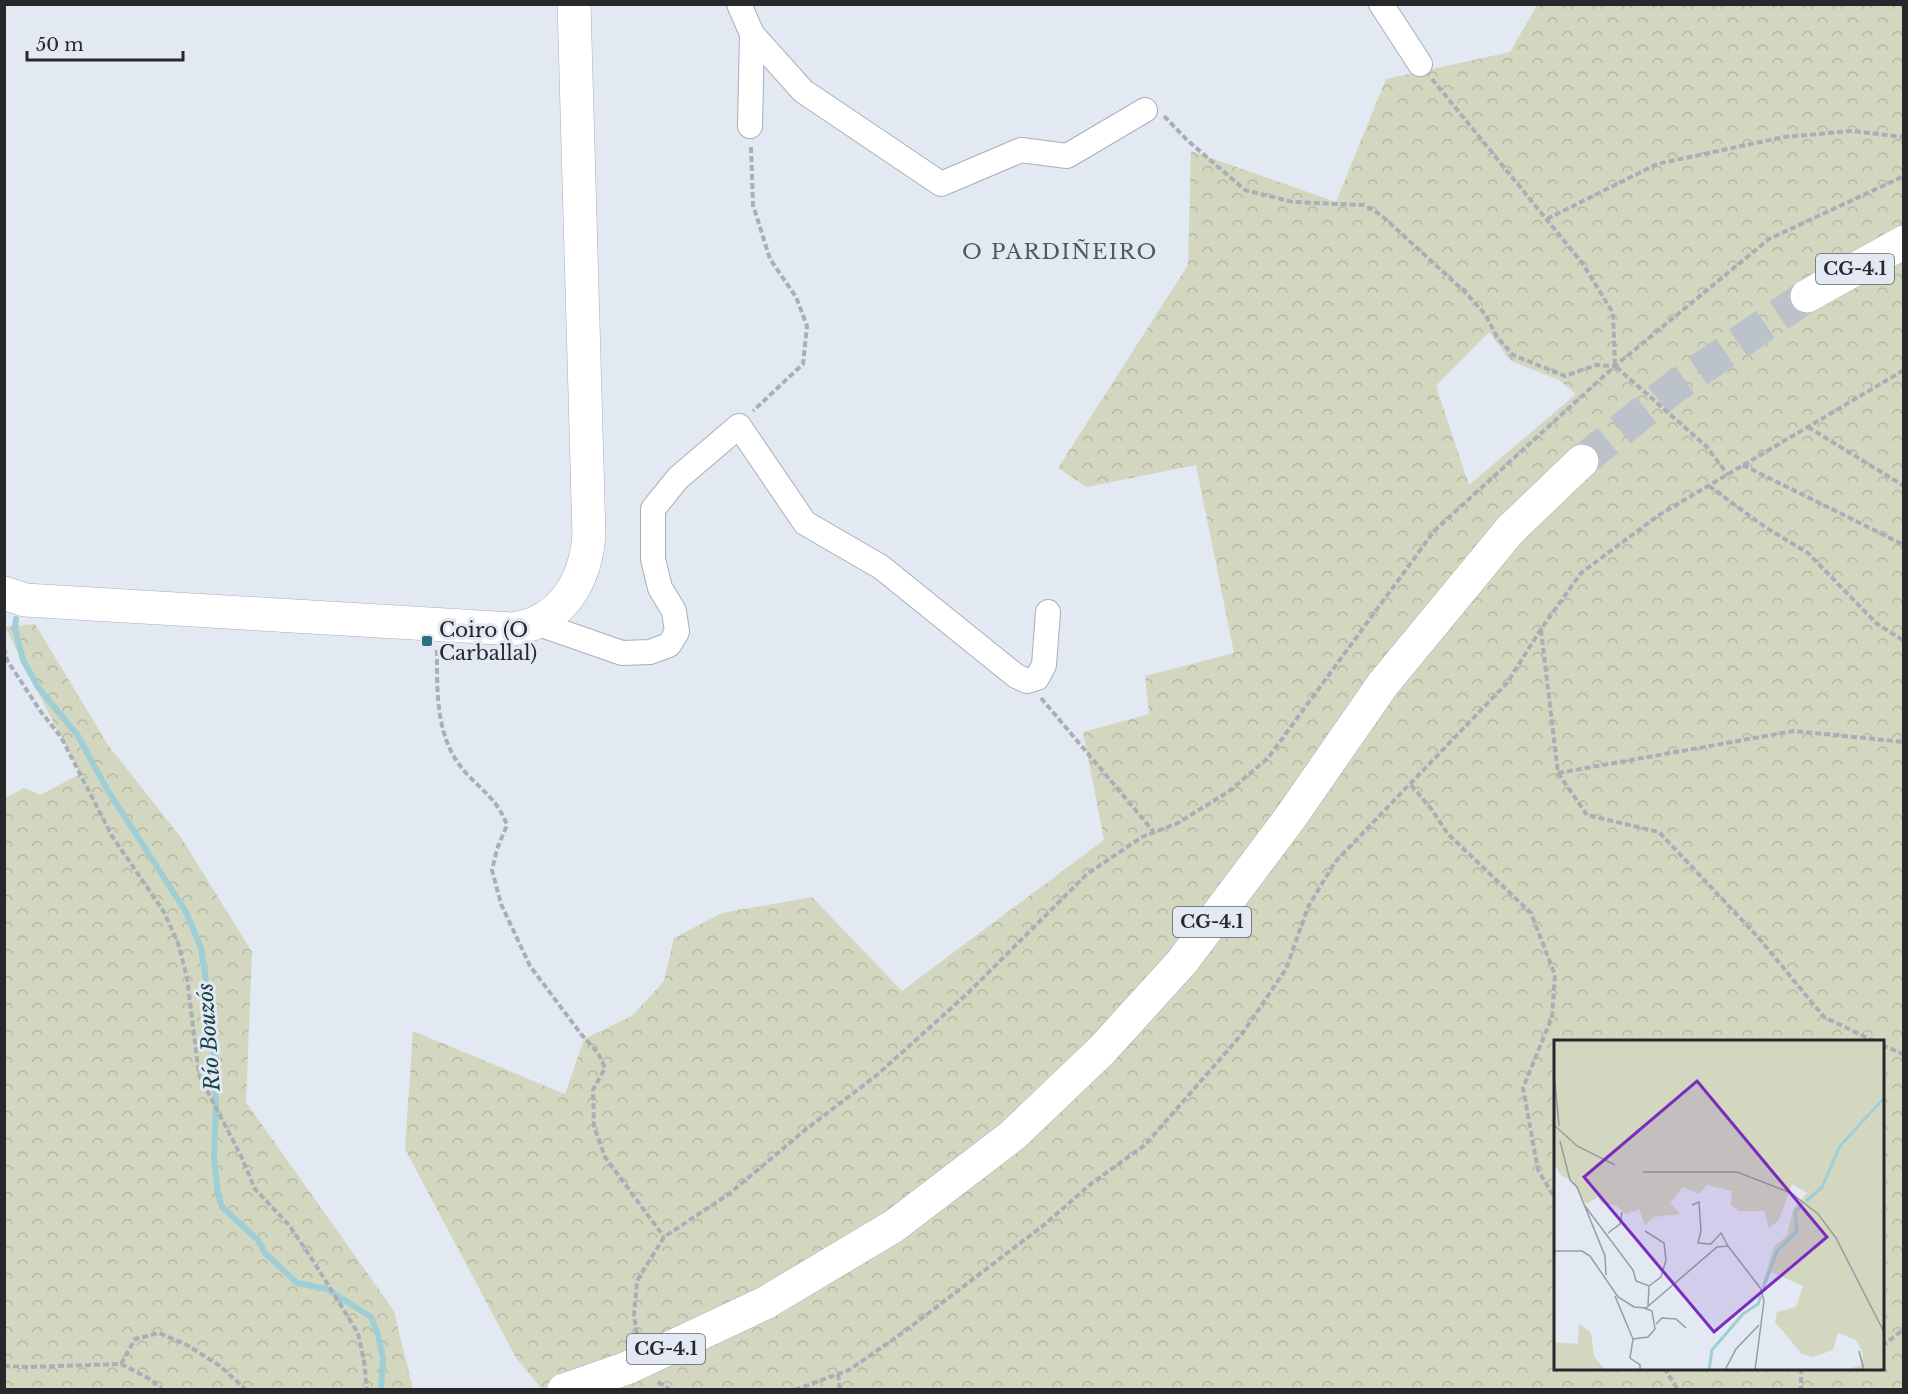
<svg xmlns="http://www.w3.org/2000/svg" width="1908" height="1394" font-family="'Libre Baskerville',serif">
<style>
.forest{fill:url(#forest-crowns);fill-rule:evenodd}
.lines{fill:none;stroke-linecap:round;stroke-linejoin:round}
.stream{stroke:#a0ced7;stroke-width:6}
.highway-tunnel{stroke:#bcc2ca;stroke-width:33;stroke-dasharray:33 16;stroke-linecap:butt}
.street-casing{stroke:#a8afb7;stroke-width:26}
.secondary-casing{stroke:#a8afb7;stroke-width:34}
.highway-casing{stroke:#a8afb7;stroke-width:34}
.path{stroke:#a9afb6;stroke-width:4;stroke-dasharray:6 3;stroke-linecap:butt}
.street{stroke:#fff;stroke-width:24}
.secondary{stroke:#fff;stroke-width:33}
.highway{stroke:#fff;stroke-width:33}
.highway-bridge-casing{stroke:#a8afb7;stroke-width:34;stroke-linecap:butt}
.highway-bridge{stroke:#fff;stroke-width:33}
.poi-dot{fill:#2d7181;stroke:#e2e9f2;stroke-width:2}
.labels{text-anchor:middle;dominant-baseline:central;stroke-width:6;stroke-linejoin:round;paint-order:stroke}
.shield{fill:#e2e9f2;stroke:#5e6267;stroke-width:1.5}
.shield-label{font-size:18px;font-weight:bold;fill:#26282c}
.poi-label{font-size:20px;fill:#26282c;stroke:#e2e9f2;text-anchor:start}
.neighbourhood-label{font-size:21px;letter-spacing:1.5px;fill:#525860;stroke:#e2e9f2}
.water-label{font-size:21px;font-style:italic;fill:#154047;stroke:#e2e9f2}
.inset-river{fill:none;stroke:#a0ced7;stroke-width:3}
.inset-road{fill:none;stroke:#979ca3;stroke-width:1.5}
.view{fill:#7b2cbf;fill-opacity:0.15;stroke:#7b2cbf;stroke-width:3}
.inset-edge{fill:none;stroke:#26282c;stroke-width:3}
</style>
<defs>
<pattern id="forest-crowns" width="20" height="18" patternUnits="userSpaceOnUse" patternTransform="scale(1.5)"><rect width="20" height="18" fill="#d3d7bf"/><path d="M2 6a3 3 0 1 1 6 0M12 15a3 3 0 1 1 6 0" fill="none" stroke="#b5b9a4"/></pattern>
</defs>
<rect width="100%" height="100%" fill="#e2e9f2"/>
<g class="forest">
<path d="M 1537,5 L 1903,5 L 1903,1389 L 542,1389 L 516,1358 L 405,1149 L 413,1031 L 565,1094 L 584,1039 L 632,1016 L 664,981 L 674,938 L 722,913 L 812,897 L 902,991 L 1104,840 L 1083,732 L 1149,714 L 1145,676 L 1234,653 L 1196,465 L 1087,487 L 1058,468 L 1188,265 L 1191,151 L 1336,202 L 1386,79 L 1510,52 ZM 1489,332 L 1511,361 L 1559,380 L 1576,394 L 1469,485 L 1436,386 ZM 1556,1042 L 1882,1042 L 1882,1368 L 1556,1368 Z"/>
<polygon points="35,624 108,745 182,839 252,952 246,1102 394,1311 413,1389 5,1389 5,798 24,788 40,795 80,774 5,627"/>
</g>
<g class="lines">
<polyline class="stream" points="16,619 15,629 23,660 38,687 78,736 107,789 186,912 201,948 213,1024 216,1105 214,1157 218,1195 222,1207 258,1240 265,1253 297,1283 327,1289 371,1317 378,1335 383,1359 381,1390"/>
<polyline class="highway-tunnel" points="1582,461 1673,388 1807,296"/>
<defs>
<g id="street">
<polyline points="739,4 752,34 803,91 941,184 1021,150 1067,156 1145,110"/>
<polyline points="1381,4 1420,64"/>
<polyline points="750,126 752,34"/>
<polyline points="536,623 622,653 650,652 669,645 677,632 674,611 660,588 653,559 653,509 678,478 739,426 805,523 881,567 1016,676 1027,681 1037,678 1044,665 1048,612"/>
</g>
<path id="secondary" d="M 4,593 L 25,600 L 513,629 C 520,627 529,626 535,623 C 571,607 586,572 589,536 L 574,4"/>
<g id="highway">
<polyline points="1807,296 1904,242"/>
<polyline points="765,1303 894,1226 1013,1135 1102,1050 1182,962 1290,818 1383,684 1510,530 1582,461"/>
</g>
</defs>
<use href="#street" class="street-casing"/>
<use href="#secondary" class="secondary-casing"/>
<use href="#highway" class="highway-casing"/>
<g class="path">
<polyline points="1432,79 1583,264 1613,313 1615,366 1706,446 1728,475"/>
<polyline points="1164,116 1187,140 1245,190 1293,202 1364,205 1381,215 1465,292 1485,314 1497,337 1513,355 1565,376 1596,365 1614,366"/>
<polyline points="751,147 753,205 770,259 796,297 807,326 803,364 753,411"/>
<polyline points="1547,219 1657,164 1784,137 1852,131 1904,137"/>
<polyline points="1808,427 1904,486"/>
<polyline points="1743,465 1904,545"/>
<polyline points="1709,486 1765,527 1808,553 1876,623 1904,641"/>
<polyline points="1541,630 1558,773 1587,815 1659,832 1757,936 1824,1017 1876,1042"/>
<polyline points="4,648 7,660 41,712 61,737 112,836 164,912 178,943 187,978 199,1075 241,1156 255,1189 289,1225 312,1259 358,1333 364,1361 367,1390"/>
<path d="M 437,650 C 437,693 435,740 467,774 C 484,792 498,801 507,825 L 497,849 L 492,870 L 501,904 L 530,966 L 581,1034 L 598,1053 L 605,1068 L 593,1090 L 594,1126 L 605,1157 L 664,1237"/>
<polyline points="1041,698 1154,832"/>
<polyline points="1558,773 1794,731 1904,742"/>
<polyline points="1411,785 1432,810 1448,834 1531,913 1555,975 1552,1017 1523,1088 1538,1170 1556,1200"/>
<polyline points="1882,1045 1901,1053 1904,1056"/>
<polyline points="637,1334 634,1316 637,1281 664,1237 729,1194 805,1130 877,1075 968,993 1087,874 1142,837 1178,823 1228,792 1268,758 1435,530 1615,366 1769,239 1904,176"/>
<polyline points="1882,1346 1904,1329"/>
<polyline points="121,1364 135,1339 159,1333 187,1345 220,1366 246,1390"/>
<polyline points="4,1366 28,1367 121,1364 152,1380 162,1390"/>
<polyline points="1664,1368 1678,1390"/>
<polyline points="1801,1368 1801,1390"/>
<polyline points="1846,1368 1853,1370 1855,1368"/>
<polyline points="838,1374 840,1390"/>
<polyline points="658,1382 670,1390"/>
<polyline points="795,1390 849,1370 901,1334 1044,1225 1092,1183 1145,1145 1242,1034 1286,969 1308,907 1335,862 1507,683 1541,629 1581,573 1659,515 1904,370"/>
</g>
<use href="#street" class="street"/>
<use href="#secondary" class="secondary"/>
<use href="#highway" class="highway"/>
<defs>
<polyline id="highway-bridge" points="564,1390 627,1368 765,1303"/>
</defs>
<use href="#highway-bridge" class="highway-bridge-casing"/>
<use href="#highway-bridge" class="highway-bridge"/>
</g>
<rect class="poi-dot" x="421" y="635" width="12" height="12" rx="3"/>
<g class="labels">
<g class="shield">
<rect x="1816" y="254" width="78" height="30" rx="4.5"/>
<rect x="1173" y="907" width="78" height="30" rx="4.5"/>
<rect x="627" y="1334" width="78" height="30" rx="4.5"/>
</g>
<g class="shield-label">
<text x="1855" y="269">CG-4.1</text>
<text x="1212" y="922">CG-4.1</text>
<text x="666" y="1349">CG-4.1</text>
</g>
<g class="poi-label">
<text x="439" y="630">Coiro (O<tspan x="439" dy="23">Carballal)</tspan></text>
</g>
<g class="neighbourhood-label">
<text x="1060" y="252">O PARDIÑEIRO</text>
</g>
<g class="water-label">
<text transform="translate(209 1037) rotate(-94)">Río Bouzós</text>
</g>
</g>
<g transform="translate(1554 1040)">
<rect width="330" height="330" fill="#e2e9f2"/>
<path d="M 0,0 L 330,0 L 330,330 L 292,330 L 307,325 L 309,313 L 302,300 L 284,293 L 279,310 L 259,317 L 248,314 L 221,282 L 223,272 L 242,267 L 249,246 L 217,232 L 210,249 L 208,246 L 220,206 L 233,196 L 239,170 L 253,153 L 238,144 L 225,180 L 215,188 L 210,171 L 185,171 L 177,165 L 178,151 L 153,145 L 145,154 L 129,147 L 116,163 L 126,174 L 100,177 L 91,185 L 85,169 L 72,174 L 61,165 L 47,163 L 44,157 L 32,164 L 17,140 L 8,136 L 0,124 ZM 25,283 L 37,293 L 40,317 L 52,330 L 0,330 L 0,302 L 24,304 Z" fill="#d3d7bf"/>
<path class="inset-river" d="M 252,161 L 268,147 L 286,106 L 330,58M 209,248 L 223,211 L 243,191 L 241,172 L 247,166M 155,330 L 158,310 L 189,274 L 204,264 L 207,256"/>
<path class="inset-road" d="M 0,32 L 5,86M 0,85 L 23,106 L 61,125M 6,101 L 16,140 L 23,147 L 51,216 L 52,235M 89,132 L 183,132 L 237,153 L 264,174 L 282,198 L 330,292M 138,165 L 145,162 L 147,191 L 144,203 L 157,204 L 167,193 L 174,206M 31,166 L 79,230 L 82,241 L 95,246 L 107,237 L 112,220 L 110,203 L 91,191M 54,193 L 66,184 L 68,172M 0,211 L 28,211 L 36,216 L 64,257 L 80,267 L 92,268 L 163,207 L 174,206 L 207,249 L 210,261 L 201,330M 61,256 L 79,299 L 76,318 L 86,325 L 86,330M 94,266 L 95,246M 102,284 L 108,278 L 122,279 L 132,288M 79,299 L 94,297 L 101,289 L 98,271 L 90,268M 305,311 L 310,330M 171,330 L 182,309 L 205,285"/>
<path class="view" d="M 143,41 L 273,197 L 160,292 L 30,137 Z"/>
<rect width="330" height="330" class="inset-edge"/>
</g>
<rect width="1908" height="1394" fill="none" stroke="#26282c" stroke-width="12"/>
<path d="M27 51v9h156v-9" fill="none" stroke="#26282c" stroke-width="3"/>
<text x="36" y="51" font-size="18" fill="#26282c" stroke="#e2e9f2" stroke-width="4.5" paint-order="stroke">50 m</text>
</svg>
